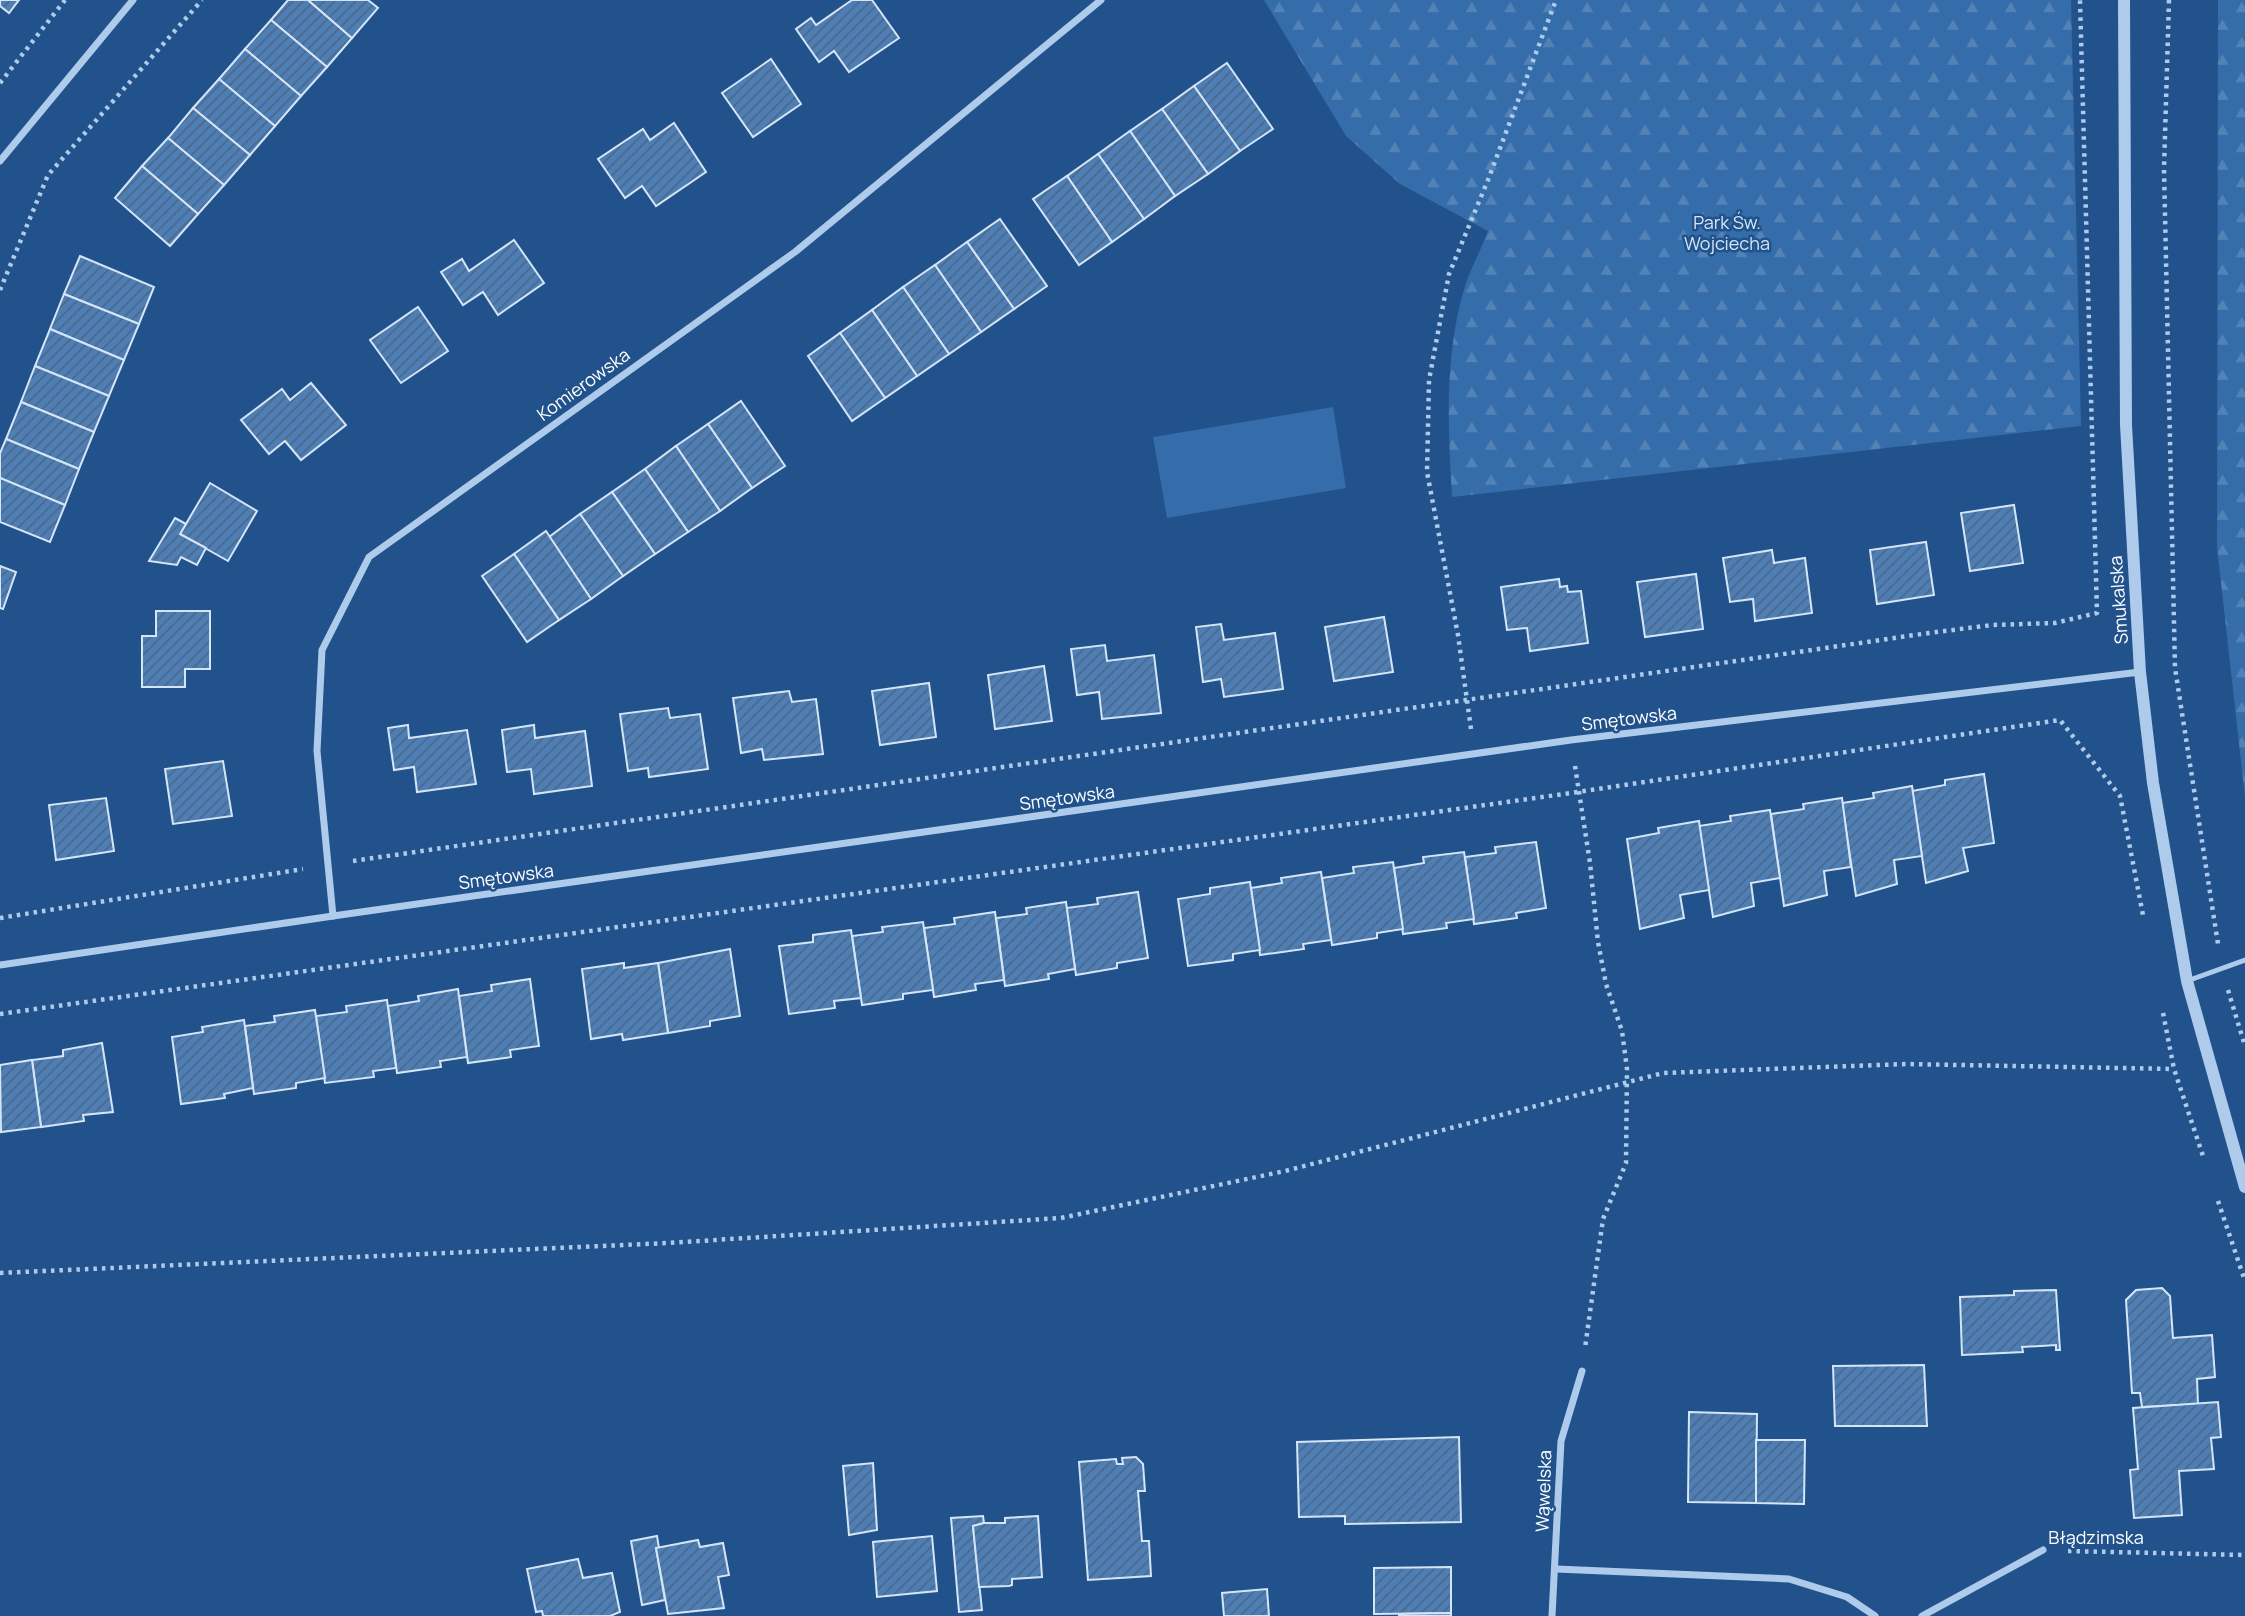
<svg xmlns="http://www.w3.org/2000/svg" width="2245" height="1616" font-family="Manrope,sans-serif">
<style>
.forest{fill:url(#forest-firs)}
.garden{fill:#356caa}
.building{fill:url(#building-hatch);stroke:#d4e5f8;stroke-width:2}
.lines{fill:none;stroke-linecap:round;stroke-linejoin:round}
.path{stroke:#afcbeb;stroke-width:4.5;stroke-dasharray:3.5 5;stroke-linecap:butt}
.service{stroke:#afcbeb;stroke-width:5}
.minor{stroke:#afcbeb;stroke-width:7}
.tertiary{stroke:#afcbeb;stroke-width:12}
.labels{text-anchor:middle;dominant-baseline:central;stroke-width:5;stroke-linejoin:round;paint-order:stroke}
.park-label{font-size:18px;fill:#d4e5f8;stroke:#21528c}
.street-label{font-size:18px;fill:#fff;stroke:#21528c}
</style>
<defs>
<pattern id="forest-firs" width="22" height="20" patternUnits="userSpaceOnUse" patternTransform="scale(1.75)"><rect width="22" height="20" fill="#356caa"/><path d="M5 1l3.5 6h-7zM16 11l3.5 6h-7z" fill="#5382b7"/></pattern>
<pattern id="building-hatch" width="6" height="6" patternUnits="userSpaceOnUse" patternTransform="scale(1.75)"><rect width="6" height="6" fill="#4e7eb6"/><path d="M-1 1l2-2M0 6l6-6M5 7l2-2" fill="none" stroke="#4d6886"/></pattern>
</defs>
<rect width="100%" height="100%" fill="#21528c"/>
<g class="forest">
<path d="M 1264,0 L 2071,0 L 2081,426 L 1452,497 C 1448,427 1444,355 1465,286 C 1471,268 1481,250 1488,231 L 1400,184 L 1346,136 Z"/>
<polygon points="2218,0 2245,0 2245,797 2217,547"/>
</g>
<polygon class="garden" points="1333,407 1346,488 1167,518 1153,437"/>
<g class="building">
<polygon points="0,0 19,0 9,13 0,6"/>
<polygon points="288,0 308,0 352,38 327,67 271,20"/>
<polygon points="308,0 368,0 378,8 352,38"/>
<polygon points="852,0 872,0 899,38 849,72 834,51 819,62 796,29 811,18 816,25"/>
<polygon points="271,20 327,67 301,96 245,49"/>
<polygon points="245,49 301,96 275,126 219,79"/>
<polygon points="771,59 801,104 753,137 722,93"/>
<polygon points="1227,63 1273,129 1240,151 1194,86"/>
<polygon points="219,79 275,126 250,155 193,108"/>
<polygon points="1194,86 1240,151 1208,174 1162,109"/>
<polygon points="193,108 250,155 224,185 168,138"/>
<polygon points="1162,109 1208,174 1175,196 1130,131"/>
<polygon points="674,123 706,172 656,206 642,186 625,198 598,159 643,129 650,140"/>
<polygon points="1130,131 1175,196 1144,219 1098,154"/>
<polygon points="168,138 224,185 198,214 142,166"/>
<polygon points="1098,154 1144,219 1112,242 1067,176"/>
<polygon points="142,166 198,214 170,246 115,198"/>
<polygon points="1067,176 1112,242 1079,265 1033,199"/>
<polygon points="1000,219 1047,286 1014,309 967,242"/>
<polygon points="514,240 544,283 498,315 483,292 463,305 441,272 462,259 469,271"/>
<polygon points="967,242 1014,309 981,332 935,265"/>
<polygon points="80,256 154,287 139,324 64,294"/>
<polygon points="935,265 981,332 949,354 903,287"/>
<polygon points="903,287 949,354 917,376 872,310"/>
<polygon points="64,294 139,324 124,360 50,329"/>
<polygon points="418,307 448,351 401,383 370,340"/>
<polygon points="872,310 917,376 885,398 840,333"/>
<polygon points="50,329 124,360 109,396 35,366"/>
<polygon points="840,333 885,398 852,421 808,356"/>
<polygon points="35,366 109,396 94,432 21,402"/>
<polygon points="311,383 346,425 301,460 285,441 269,454 241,420 282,389 290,400"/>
<polygon points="741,401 785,466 752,488 708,424"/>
<polygon points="21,402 94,432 79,469 6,439"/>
<polygon points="708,424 752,488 720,511 676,446"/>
<polygon points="6,439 79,469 65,505 0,478 0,453"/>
<polygon points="676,446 720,511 688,532 645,469"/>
<polygon points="645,469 688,532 655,554 612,492"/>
<polygon points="0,478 65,505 50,542 0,522"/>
<polygon points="210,483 257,511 228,561 180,534"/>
<polygon points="612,492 655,554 623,576 580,514"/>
<polygon points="2014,505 2023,563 1970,571 1961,513"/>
<polygon points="580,514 623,576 591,599 549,537"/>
<polygon points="175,518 186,524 180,534 206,548 197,565 181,557 177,565 149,561"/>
<polygon points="546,531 591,599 559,620 514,554"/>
<polygon points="1926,542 1934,595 1877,604 1870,550"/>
<polygon points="1772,550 1774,563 1805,558 1812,613 1755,621 1753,599 1730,602 1723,558"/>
<polygon points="514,554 559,620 527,642 482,576"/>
<polygon points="0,566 16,572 3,609 0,608"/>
<polygon points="1696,574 1703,629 1645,637 1637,582"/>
<polygon points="1559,579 1560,587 1567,586 1568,592 1581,591 1588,643 1530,651 1527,628 1507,630 1501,587"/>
<polygon points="156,611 210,611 210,669 185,669 185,687 142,687 142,636 156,636"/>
<polygon points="1384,617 1393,672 1334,681 1325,627"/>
<polygon points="1221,624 1224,640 1275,633 1283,689 1224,697 1221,679 1203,682 1196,627"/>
<polygon points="1105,645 1107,661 1154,655 1161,713 1102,719 1099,692 1077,695 1071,649"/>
<polygon points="1044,666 1052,721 995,729 988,675"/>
<polygon points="929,683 936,737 880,745 872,691"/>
<polygon points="789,691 792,702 816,699 823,754 764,760 762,749 741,753 733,698"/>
<polygon points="668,708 670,718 700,714 708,769 649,777 648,768 628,771 620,714"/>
<polygon points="408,725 409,738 467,730 476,784 417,792 414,767 394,770 388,728"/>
<polygon points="534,725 535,738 585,731 592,786 534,794 531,769 507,772 502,730"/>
<polygon points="223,761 232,816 173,824 165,769"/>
<polygon points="1984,774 1994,843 1963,848 1968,871 1926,883 1912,791 1945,785 1945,780"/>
<polygon points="1912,786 1922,856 1894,860 1897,884 1856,896 1842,803 1874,798 1873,793"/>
<polygon points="106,798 114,851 56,860 49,805"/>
<polygon points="1842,798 1851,867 1824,871 1827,895 1784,906 1771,814 1804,809 1803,804"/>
<polygon points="1770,810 1780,878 1751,883 1754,906 1713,917 1699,826 1731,821 1730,816"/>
<polygon points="1699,821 1709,890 1680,895 1684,918 1640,929 1627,839 1659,833 1658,828"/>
<polygon points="1536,842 1546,908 1516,913 1517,918 1474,924 1465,857 1496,853 1495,847"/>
<polygon points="1464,852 1474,919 1446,923 1447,928 1403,934 1394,868 1424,863 1423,857"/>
<polygon points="1393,862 1403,929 1377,933 1377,938 1332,945 1322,878 1354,873 1353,867"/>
<polygon points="1321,872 1331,940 1303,944 1304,949 1260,955 1251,888 1282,883 1281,878"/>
<polygon points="1250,882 1260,950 1233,954 1233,960 1188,966 1178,899 1210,894 1210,888"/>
<polygon points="1138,892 1148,958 1117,963 1117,968 1076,975 1066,908 1098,904 1097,898"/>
<polygon points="1066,902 1075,969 1048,974 1049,979 1005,986 996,918 1027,914 1026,908"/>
<polygon points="995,912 1004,980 975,984 976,990 934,997 924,928 955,924 954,918"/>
<polygon points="923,922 933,990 903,994 903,999 862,1005 852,936 883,932 882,927"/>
<polygon points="851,930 861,998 834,1001 835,1008 789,1014 779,946 813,942 813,935"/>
<polygon points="730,949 740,1016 710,1021 710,1026 668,1033 658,963"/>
<polygon points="624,963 624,968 658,963 668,1033 623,1040 622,1034 591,1039 582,969"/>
<polygon points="530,979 539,1046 510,1050 511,1057 468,1063 459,996 492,991 491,985"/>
<polygon points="458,989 467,1057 440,1061 441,1067 397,1073 388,1006 419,1001 418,996"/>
<polygon points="387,1000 396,1068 373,1071 374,1077 325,1083 316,1016 347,1012 346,1006"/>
<polygon points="315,1010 325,1078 296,1083 296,1088 254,1094 245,1026 275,1022 274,1016"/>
<polygon points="244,1020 253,1088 224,1094 225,1098 181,1104 172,1037 203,1032 202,1027"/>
<polygon points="102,1043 113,1112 83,1115 84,1121 41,1127 32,1060 63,1056 63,1050"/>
<polygon points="32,1060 41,1127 1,1132 0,1065"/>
<polygon points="2162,1288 2170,1296 2173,1338 2212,1335 2215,1377 2197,1379 2198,1404 2142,1407 2140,1393 2132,1393 2126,1300 2136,1290"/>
<polygon points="2056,1290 2060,1350 2056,1350 2056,1345 2022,1347 2023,1352 1962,1355 1960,1297 2014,1295 2014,1291"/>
<polygon points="1924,1365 1927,1426 1835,1426 1833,1366"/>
<polygon points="2218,1402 2221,1437 2211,1438 2214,1469 2179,1471 2182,1515 2134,1518 2130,1470 2138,1469 2133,1408"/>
<polygon points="1689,1412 1757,1414 1756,1503 1688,1502"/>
<polygon points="1459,1437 1461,1522 1345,1524 1345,1516 1299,1517 1297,1442"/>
<polygon points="1756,1440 1805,1440 1804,1504 1756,1503"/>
<polygon points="1136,1457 1143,1464 1145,1491 1138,1491 1142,1541 1149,1541 1151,1576 1088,1580 1079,1462 1116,1459 1117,1464 1123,1464 1122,1458"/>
<polygon points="873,1463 877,1530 849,1535 843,1466"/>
<polygon points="983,1516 984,1523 973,1526 982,1610 959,1612 951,1518"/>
<polygon points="1038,1516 1042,1577 1012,1579 1012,1585 1009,1586 979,1587 973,1526 984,1523 1005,1523 1005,1518"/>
<polygon points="657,1536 659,1548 656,1548 665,1600 642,1605 631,1541"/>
<polygon points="932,1536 937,1591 877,1597 873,1542"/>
<polygon points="698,1540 700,1547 723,1543 729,1575 718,1577 724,1608 668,1614 656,1548"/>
<polygon points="578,1559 583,1578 612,1573 620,1612 610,1616 543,1616 542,1611 536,1612 527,1569"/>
<polygon points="1451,1567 1451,1613 1374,1614 1374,1568"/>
<polygon points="1267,1589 1269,1616 1224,1616 1222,1593"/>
<polygon points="1451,1613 1451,1616 1399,1616 1399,1614"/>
</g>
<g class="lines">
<g class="path">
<polyline points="2169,0 2164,169 2175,668 2218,944"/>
<polyline points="0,83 65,0"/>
<polyline points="0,290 48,175 202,0"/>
<polyline points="1471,729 1458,635 1427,472 1429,380 1449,274 1488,180 1556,0"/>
<polyline points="1575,766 1590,863 1598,942 1606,984 1622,1031 1627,1069 1626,1163 1603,1219 1585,1348"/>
<polyline points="353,861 1929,633 1992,625 2055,623 2097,613 2080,0"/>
<polyline points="0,918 303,869"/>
<polyline points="2228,990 2245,1046"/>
<polyline points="2163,1013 2174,1069 2203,1156"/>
<polyline points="0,1014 1578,792 2060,720 2120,796 2143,915"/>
<polyline points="2218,1201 2245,1281"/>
<polyline points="0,1273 668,1243 1061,1218 1285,1171 1663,1073 1906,1064 2174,1069"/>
<polyline points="2068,1551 2245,1555"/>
</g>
<polyline class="service" points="2187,981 2245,960"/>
<g class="minor">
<polyline points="0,161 133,0"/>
<polyline points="333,916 317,751 322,650 369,557 795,252 1101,0"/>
<polyline points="0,965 333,916 1571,740 2140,672"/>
<polyline points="1556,1569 1789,1579 1847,1597 1875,1616"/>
<polyline points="1552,1616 1561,1441 1582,1371"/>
<polyline points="1922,1616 2043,1550"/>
</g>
<polyline class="tertiary" points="2124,0 2126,425 2140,672 2153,783 2187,981 2245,1187"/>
</g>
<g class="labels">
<g class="park-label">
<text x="1727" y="222">Park Św.<tspan x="1727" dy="21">Wojciecha</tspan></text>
</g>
<g class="street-label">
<text transform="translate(583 384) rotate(-36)">Komierowska</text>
<text transform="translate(2118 600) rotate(-94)">Smukalska</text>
<text transform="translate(1629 718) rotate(-7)">Smętowska</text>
<text transform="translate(1067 797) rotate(-8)">Smętowska</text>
<text transform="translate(506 876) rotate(-8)">Smętowska</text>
<text transform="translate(1543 1491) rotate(-88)">Wąwelska</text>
<text x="2096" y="1537">Błądzimska</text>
</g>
</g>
</svg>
